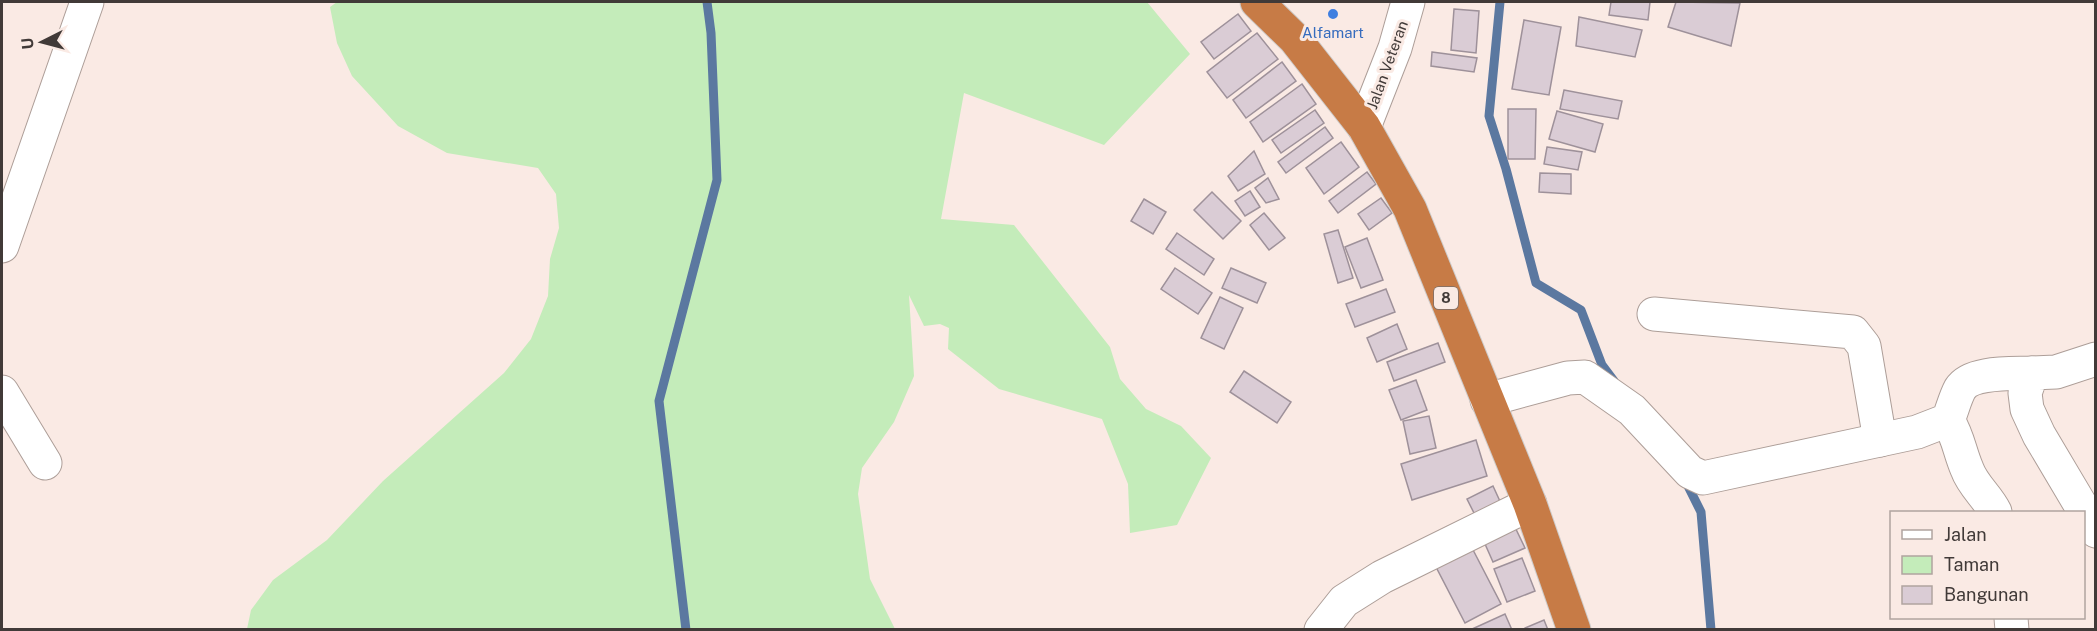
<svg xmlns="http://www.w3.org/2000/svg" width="2097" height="631" font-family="'Public Sans',sans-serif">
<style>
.green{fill:#c4ecba}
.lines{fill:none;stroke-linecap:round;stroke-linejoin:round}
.stream{stroke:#5b78a0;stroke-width:9}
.building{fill:#daccd5;stroke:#9e919a;stroke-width:1.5}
.minor-casing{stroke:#ad9e98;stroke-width:35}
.highway-casing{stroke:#cecccb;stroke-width:35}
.minor{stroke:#fff;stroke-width:33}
.highway{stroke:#c77b46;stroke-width:33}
.shop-dot{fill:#3f7fe0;stroke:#faeae4;stroke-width:2}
.labels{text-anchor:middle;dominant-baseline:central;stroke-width:6;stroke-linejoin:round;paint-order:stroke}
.shield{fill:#faeae4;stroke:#786f6c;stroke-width:1.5}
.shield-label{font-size:14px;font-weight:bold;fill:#413a38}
.shop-label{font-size:15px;fill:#366cbe;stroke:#faeae4}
.street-label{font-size:15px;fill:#413a38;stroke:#faeae4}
</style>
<rect width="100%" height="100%" fill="#faeae4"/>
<polygon class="green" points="337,2 1147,2 1190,54 1104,145 964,93 941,219 1014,225 1110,347 1120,379 1146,409 1181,426 1211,458 1177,525 1130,533 1128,484 1102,419 999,389 948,349 949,328 940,324 924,326 909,295 914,376 894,422 862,468 858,494 870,579 895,629 247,629 251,610 273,580 327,540 383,481 504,373 531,339 548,296 550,259 559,228 556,194 538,168 447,153 398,126 352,76 337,43 330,7"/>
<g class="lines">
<g class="stream">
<polyline points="1500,2 1489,116 1506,169 1536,283 1581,310 1602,365 1614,381"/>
<polyline points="1685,480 1701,512 1711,630"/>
<polyline points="686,630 659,401 717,180 711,33 707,2"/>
</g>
</g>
<g class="building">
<polygon points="1611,2 1650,2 1648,20 1609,15"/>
<polygon points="1676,2 1740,3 1731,46 1668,27"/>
<polygon points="1454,9 1479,11 1476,53 1451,50"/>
<polygon points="1238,14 1251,31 1214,59 1201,42"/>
<polygon points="1579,17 1642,30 1635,57 1576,46"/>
<polygon points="1524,20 1561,27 1549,95 1512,89"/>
<polygon points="1257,33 1278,59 1227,98 1207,72"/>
<polygon points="1432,52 1477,58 1474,72 1431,66"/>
<polygon points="1282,62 1296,81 1246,118 1233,100"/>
<polygon points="1302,84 1316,104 1263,142 1250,122"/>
<polygon points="1564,90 1622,101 1618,119 1560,109"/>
<polygon points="1508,109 1536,109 1535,159 1508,159"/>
<polygon points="1315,110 1324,123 1281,153 1272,140"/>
<polygon points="1557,111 1603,124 1595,152 1549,139"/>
<polygon points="1325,127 1333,138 1286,173 1278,162"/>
<polygon points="1341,142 1359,167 1324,194 1306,168"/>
<polygon points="1547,147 1582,152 1578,170 1544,164"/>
<polygon points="1254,151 1265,174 1238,191 1228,176"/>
<polygon points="1367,172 1376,184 1338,213 1329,201"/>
<polygon points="1540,173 1571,174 1571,194 1539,192"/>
<polygon points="1268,178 1279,199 1266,203 1255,188"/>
<polygon points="1250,191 1260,207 1245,216 1235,201"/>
<polygon points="1212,192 1241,221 1223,239 1194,210"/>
<polygon points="1381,198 1392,213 1369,230 1358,214"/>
<polygon points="1144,199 1166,212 1153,234 1131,221"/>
<polygon points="1264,213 1285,238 1269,250 1250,225"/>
<polygon points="1338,230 1353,278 1338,283 1324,234"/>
<polygon points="1177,233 1214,259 1204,275 1166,249"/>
<polygon points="1367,238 1383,280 1361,288 1345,247"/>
<polygon points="1175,268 1212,293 1198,314 1161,289"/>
<polygon points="1231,268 1266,283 1257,303 1222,288"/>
<polygon points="1386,289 1395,312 1355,327 1346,304"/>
<polygon points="1220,297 1243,308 1224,349 1201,338"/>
<polygon points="1397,324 1407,349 1377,362 1367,338"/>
<polygon points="1438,343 1445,362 1394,381 1387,362"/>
<polygon points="1244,371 1291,402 1277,423 1230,392"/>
<polygon points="1416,380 1427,410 1401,420 1389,390"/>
<polygon points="1429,416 1436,448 1410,454 1403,421"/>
<polygon points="1476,440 1487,476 1412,500 1401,464"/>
<polygon points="1493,486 1504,510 1479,523 1467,499"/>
<polygon points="1512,521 1525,548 1493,562 1481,535"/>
<polygon points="1471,546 1501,604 1465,623 1435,565"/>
<polygon points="1522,558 1535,591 1507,602 1494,569"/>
<polygon points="1505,614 1512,630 1470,630"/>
<polygon points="1544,620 1548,630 1525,630 1525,628"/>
</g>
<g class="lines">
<defs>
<g id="minor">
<polyline points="1364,127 1395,48 1408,2"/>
<polyline points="2,246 87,2"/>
<polyline points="1654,314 1853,332 1864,346 1880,440"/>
<polyline points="2096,359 2056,372 2032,373 2025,393 2027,409 2039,435 2096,531"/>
<polyline points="2,392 45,463"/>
<path d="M 1487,400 L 1568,378 L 1585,377 L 1632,410 L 1690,472 L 1703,478 L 1917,432 L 1948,420 C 1952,411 1955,398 1960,389 C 1971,371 2013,374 2032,373"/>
<path d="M 1948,420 C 1959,439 1959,450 1967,469 C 1973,486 1988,497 1995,512"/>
<polyline points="2011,618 2012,630"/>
<polyline points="1321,630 1344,601 1382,577 1530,504"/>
</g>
<polyline id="highway" points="1257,2 1295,39 1364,127 1410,209 1530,504 1574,630"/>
</defs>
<use href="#minor" class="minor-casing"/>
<use href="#highway" class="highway-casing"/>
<use href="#minor" class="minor"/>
<use href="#highway" class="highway"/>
</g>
<circle class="shop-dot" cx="1333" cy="14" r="6"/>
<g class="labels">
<rect class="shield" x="1434" y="287" width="24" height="22" rx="4.5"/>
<g class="shield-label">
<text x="1446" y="298">8</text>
</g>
<g class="shop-label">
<text x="1333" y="32">Alfamart</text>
</g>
<g class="street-label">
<text transform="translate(1387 65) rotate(-70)">Jalan Veteran</text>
</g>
</g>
<rect width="2097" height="631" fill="none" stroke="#413a38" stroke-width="6"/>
<rect x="1890" y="511" width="195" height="108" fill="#faeae4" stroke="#b0a49f" stroke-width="1.5"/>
<rect x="1902" y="530" width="30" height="9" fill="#ffffff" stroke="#b0a49f" stroke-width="1.5"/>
<text x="1944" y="541" font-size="18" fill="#413a38">Jalan</text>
<rect x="1902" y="556" width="30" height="18" fill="#c4ecba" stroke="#b0a49f" stroke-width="1.5"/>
<text x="1944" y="571" font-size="18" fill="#413a38">Taman</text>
<rect x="1902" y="586" width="30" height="18" fill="#daccd5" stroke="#b0a49f" stroke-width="1.5"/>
<text x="1944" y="601" font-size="18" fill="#413a38">Bangunan</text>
<g transform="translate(42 42) rotate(264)" stroke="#faeae4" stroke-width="4.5" paint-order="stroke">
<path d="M0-4.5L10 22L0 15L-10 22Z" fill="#413a38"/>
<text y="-9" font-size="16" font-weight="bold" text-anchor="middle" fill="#413a38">U</text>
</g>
</svg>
